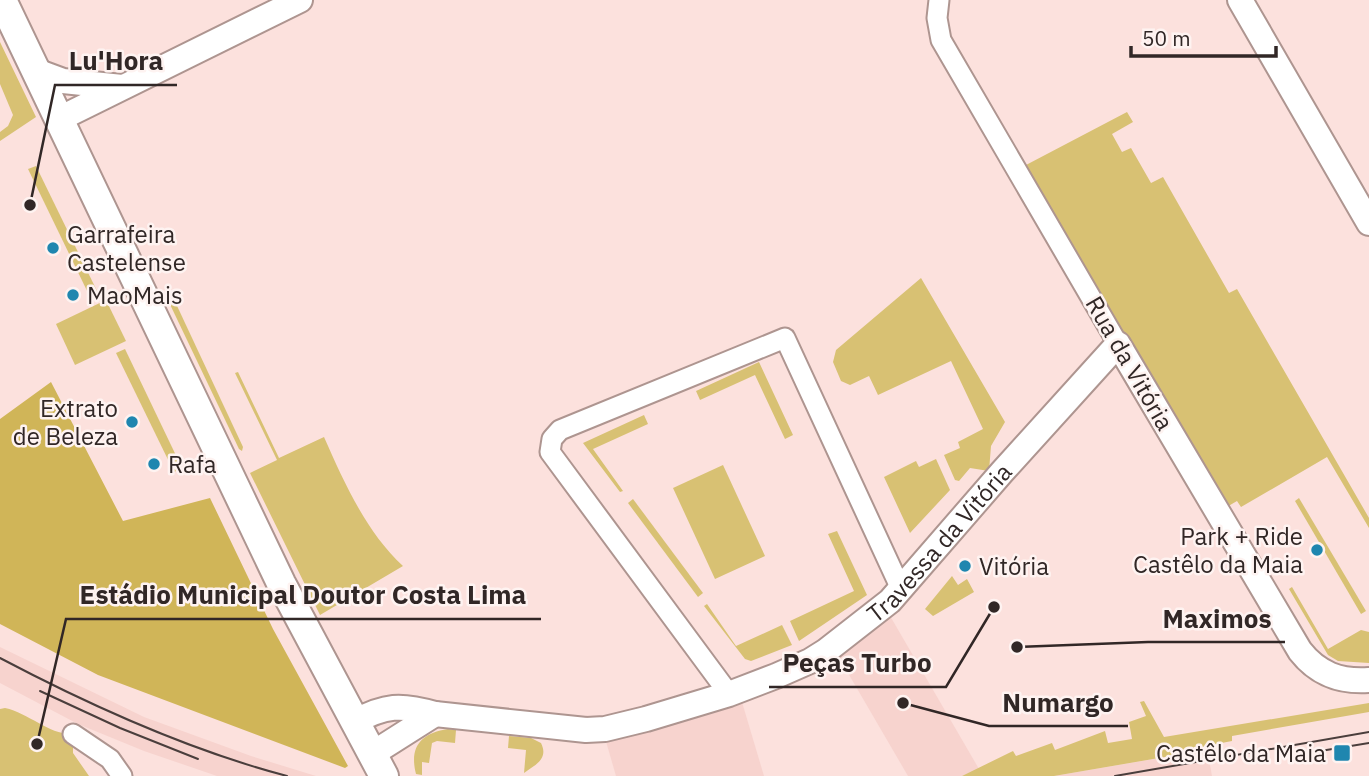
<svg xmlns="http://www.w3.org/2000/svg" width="1369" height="776" font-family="'IBM Plex Sans',sans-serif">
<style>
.built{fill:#f7d3ce}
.green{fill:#d8c173}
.forest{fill:#d0b558}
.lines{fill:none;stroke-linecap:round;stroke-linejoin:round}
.minor-casing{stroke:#ae9590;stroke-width:23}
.tertiary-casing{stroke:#ae9590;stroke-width:28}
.secondary-casing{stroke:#ae9590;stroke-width:32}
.minor{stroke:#fff;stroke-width:19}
.tertiary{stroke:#fff;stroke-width:24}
.secondary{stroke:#fff;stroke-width:28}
.tram{stroke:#4a3e3c;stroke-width:2}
.poi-dot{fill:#1f86af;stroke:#fef3f1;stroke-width:2.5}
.labels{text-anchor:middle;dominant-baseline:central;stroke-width:5;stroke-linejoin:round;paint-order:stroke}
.poi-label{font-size:24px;fill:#312726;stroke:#fef3f1;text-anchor:start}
.street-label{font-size:24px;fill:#312726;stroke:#fef3f1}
.leader{fill:none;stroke:#312726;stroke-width:2.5}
.callout-dot{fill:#312726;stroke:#fef3f1;stroke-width:2.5}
.callout-label{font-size:26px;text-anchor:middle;font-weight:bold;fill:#312726;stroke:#fef3f1;stroke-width:5;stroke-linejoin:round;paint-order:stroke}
</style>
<rect width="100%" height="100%" fill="#fce1dd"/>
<g class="built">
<polygon points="885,608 893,621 979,769 962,776 908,776 834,649"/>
<polygon points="0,647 144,717 251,756 316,776 217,776 144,751 78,724 0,683"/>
<polygon points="739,692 764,776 616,776 603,731"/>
<polygon points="1195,752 1208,754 1212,776 1054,776"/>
</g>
<g class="green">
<polygon points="0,42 36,117 0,141 0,132 8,126 13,115 0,84"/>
<polygon points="1127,112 1133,122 1112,134 1122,152 1131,148 1151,183 1163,177 1229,293 1237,289 1369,518 1369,528 1327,457 1241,507 1237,501 1225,508 1026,165"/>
<polygon points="36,166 98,293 90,297 28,169"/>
<polygon points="921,278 1005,422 991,446 989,471 970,468 959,481 955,480 944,455 960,448 958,442 983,429 951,361 878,395 869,376 850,385 841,381 833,362 836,350"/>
<polygon points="168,292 171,293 243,447 242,451 239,449 166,296"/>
<polygon points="106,300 126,341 75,365 56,324"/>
<polygon points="125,349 182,468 174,472 116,353"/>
<polygon points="759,362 793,435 785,439 755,375 700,400 696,391"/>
<path d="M 238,372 L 279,458 L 324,437 C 344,482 366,532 403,566 L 320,615 L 250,473 L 277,460 L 235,373 Z"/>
<polygon points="644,415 648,424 593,449 623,491 620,492 583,443"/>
<polygon points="936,459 950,490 910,533 884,477 916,461 919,467"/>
<polygon points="723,465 765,556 715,579 673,488"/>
<polygon points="1299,498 1366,611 1361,614 1295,501"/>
<polygon points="633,499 703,593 698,597 628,503"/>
<polygon points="837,531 867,595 799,641 790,621 854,591 828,534"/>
<polygon points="952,576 958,585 967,579 974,592 933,616 925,609"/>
<polygon points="1292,587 1328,649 1361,630 1369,632 1369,663 1338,661 1328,655 1289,589"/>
<polygon points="707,604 736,646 782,625 792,645 751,661 745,659 704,606"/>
<polygon points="1144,701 1164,737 1369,703 1369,712 1232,736 1232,741 1206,746 1208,754 1194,752 1054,776 962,776 1013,751 1016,756 1052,743 1055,750 1105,731 1108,743 1132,739 1129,722 1146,716 1140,702"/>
<path d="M 5,708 C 29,713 49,735 73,734 L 73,753 L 89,776 L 0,776 L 0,709 Z"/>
<path d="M 448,729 L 456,730 L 455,743 L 437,741 L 432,743 L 429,763 L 422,762 L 422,775 L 416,774 C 409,747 421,733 448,729 Z"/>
<path d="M 509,736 L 531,738 L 541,743 C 549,759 535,765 524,773 L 526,750 L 508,748 Z"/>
</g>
<polygon class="forest" points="51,382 123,521 210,498 273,629 348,766 345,768 98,675 0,624 0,419"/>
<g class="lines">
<defs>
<g id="minor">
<polyline points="939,0 937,18 941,40 1118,344"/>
<polyline points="729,694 550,452 552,439 560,430 785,338 901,589"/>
<polyline points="73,734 110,759 122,776"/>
</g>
<g id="tertiary">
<polyline points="1240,0 1369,223"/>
<polyline points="36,71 63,81 122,87"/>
<polyline points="59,119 300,0"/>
<path id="s1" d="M 354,722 C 385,705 401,704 435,714 L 586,730 L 605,729 L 646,719 L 729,694 L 776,676 L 810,661 L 826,651 L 890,601 L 1002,472 L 1118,344 L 1300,651 C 1318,674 1340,682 1369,680"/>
<polyline points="372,754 435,714"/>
</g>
<polyline id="secondary" points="2,0 281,583 384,776"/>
</defs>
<use href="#minor" class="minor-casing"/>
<use href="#tertiary" class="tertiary-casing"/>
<use href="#secondary" class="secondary-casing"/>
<use href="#minor" class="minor"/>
<use href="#tertiary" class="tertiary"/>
<use href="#secondary" class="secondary"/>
<g class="tram">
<path d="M 0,658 C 91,706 188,750 287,776"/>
<polyline points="40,691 120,728 198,759"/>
<polyline points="1296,755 1369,743"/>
<polyline points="1115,776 1369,732"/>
</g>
</g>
<g class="poi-dot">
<circle cx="53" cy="248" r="7"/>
<circle cx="73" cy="295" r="7"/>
<circle cx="132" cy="422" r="7"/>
<circle cx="154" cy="464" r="7"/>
<circle cx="1317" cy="550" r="7"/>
<circle cx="965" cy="566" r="7"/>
<rect x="1333" y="744" width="18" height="18" rx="3.5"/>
</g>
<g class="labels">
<g class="poi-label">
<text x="67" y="234">Garrafeira<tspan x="67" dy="28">Castelense</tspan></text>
<text x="87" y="295">MaoMais</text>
<text x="118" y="408" text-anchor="end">Extrato<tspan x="118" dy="28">de Beleza</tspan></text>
<text x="168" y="464">Rafa</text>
<text x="1303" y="536" text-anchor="end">Park + Ride<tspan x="1303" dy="28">Castêlo da Maia</tspan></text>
<text x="979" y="566">Vitória</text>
<text x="1326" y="753" text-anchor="end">Castêlo da Maia</text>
</g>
<g class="street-label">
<text transform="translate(1130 363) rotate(60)">Rua da Vitória</text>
<text stroke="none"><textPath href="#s1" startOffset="648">Travessa da Vitória</textPath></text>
</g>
</g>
<path class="leader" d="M30 205L55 85H177M37 744L66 619H541M1017 647L1148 642H1285M994 607L946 687H769M903 703L989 726H1128"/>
<g class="callout-dot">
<circle cx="30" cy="205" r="7"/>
<circle cx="37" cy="744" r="7"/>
<circle cx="1017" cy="647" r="7"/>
<circle cx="994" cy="607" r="7"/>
<circle cx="903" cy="703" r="7"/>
</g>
<g class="callout-label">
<text x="116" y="70">Lu'Hora</text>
<text x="303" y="604">Estádio Municipal Doutor Costa Lima</text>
<text x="1217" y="628">Maximos</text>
<text x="857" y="672">Peças Turbo</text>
<text x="1058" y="712">Numargo</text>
</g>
<path d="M1131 46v10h145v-10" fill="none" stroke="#312726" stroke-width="3.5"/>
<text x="1142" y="46" font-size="21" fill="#312726" stroke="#fef3f1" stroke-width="5" paint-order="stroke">50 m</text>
</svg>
